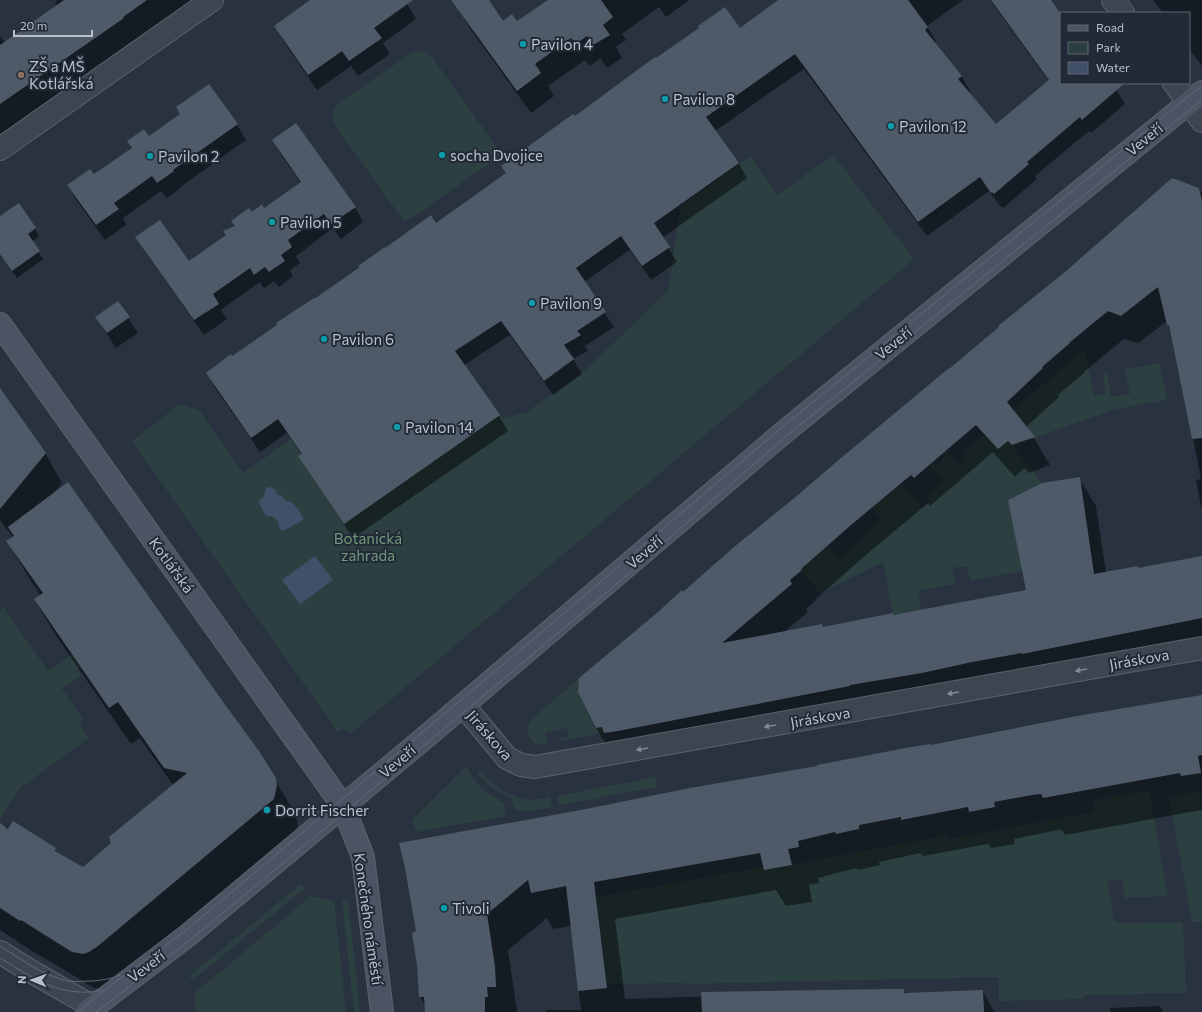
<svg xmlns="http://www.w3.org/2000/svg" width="1202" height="1012" font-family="Commissioner,sans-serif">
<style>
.green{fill:#2c4042}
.water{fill:#405068}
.shadow{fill:#0007}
.building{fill:#4f5a69}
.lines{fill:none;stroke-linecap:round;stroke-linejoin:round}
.minor-casing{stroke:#5b636d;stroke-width:24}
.tertiary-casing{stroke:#5b636d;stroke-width:24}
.secondary-casing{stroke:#5b636d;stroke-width:24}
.minor{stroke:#3d4550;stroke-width:22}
.tertiary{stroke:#3d4550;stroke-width:22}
.secondary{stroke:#4b5463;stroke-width:22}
.tram{stroke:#5f6977;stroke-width:1}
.oneway{fill:#828993}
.culture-dot{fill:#0f9aa8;stroke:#212a36;stroke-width:1.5}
.education-dot{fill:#8d6e63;stroke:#212a36;stroke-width:1.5}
.labels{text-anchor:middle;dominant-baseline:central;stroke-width:4;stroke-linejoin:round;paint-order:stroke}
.poi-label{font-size:15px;fill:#bac0ca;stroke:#212a36;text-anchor:start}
.street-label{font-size:15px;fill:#bac0ca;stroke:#212a36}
.park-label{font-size:15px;fill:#73997c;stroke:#212a36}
</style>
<rect width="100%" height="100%" fill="#293340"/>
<g class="green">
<path d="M 416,51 L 425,52 L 432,57 L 500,152 L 497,158 L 410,219 L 404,220 L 401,217 L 334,124 C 332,116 332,112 336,105 L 410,54 Z"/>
<polygon points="833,155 914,259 350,734 344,728 338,732 132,441 180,404 199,410 243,473 443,333 503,419 527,412 589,367 668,291 681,206 750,156 778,195"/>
<polygon points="1084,349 1094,396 1106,393 1103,373 1107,373 1111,397 1130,394 1125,369 1160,363 1167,400 1110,410 1110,411 1034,438 1013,410"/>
<polygon points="985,434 998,449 1008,441 1042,483 1008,500 1023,571 970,580 967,566 952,568 956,584 918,591 921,610 893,615 883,562 820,594 801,569 828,545 839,558 863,540 862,538 881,520 872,508 901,484 923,508 931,501 927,496 943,482 929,465 933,462 936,465 946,456 944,453 946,450 959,465 964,461 962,459 966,456 963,453"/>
<polygon points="4,608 48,671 85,645 81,667 77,670 81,675 62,689 83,719 79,723 89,738 20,788 0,819 0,611"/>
<path d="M 579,678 L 581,684 L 576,688 L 595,728 L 602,727 L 604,733 L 559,741 L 558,739 L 569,737 L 567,728 L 545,732 L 547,741 L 550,741 L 550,742 C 547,743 543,744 540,744 C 528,744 526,731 529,722 Z"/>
<path d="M 466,767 C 478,786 485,793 504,803 L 506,816 L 416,832 L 412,820 Z"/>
<path d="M 481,771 C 492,785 510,797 528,800 C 535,801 543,798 550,797 L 552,807 C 540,809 527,814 515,809 L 512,799 C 498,792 487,785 477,773 Z"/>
<polygon points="655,777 657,787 559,805 557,796"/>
<polygon points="1149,790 1168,896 1125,898 1122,879 1107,881 1115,923 1183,922 1186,993 1084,995 1083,999 999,1001 999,977 685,984 685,983 607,984 596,897 763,867 764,870 948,835 949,839 1094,812 1093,800"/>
<polygon points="1200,791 1202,793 1202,922 1192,922 1169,797"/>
<polygon points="301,884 305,888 193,980 189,976"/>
<polygon points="311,896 334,901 346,1012 195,1012 195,993"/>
<polygon points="348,899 360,1012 354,1012 342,900"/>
</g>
<g class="water">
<path d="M 268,487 C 274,487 276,490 278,495 L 282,496 L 285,501 L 292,502 L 298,509 L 303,518 L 303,520 L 285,530 L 282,531 L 280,529 L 277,520 L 272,516 L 266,516 L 259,503 L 259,501 L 264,496 L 265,490 Z"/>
<polygon points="315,556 333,580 300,604 282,580"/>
</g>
<g class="shadow">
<polygon points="58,0 205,0 6,142 0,134 0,36 5,43 57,6 55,2"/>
<polygon points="308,0 405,0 416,19 383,43 390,54 358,76 351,66 317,90 284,42 276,26 309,2"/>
<polygon points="468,0 487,0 503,22 517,22 550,0 689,0 666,17 659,7 622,34 626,40 616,47 622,58 607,68 600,58 590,66 585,60 548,86 554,96 531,113 471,30 458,8"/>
<polygon points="780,0 963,0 927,26 936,42 934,44 962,77 970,91 968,93 995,126 1049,81 990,0 1050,0 1061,16 1061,83 1112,83 1125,104 1091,133 1089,131 1035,176 1037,179 1003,208 1001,206 1000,206 989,191 927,236 804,69 715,131 739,164 747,178 662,238 677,262 651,280 630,250 584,282 614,327 585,346 588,351 573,359 582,374 553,395 510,335 464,365 499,416 508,431 353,538 308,471 299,456 302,455 287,433 260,452 215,388 207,373 314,301 436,225 506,174 502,166 574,118 739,29"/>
<polygon points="1153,0 1202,0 1202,66 1189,49 1189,13 1163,13"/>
<polygon points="209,85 237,125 246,140 182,186 182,187 167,198 161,191 123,218 126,225 105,240 77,201 68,186 94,176 132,149 128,141 148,137 181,114"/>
<polygon points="273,140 355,207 363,222 341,239 333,228 296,256 300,263 290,270 293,276 279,287 274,281 264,289 260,282 221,310 227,319 204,335 146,253 137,237 189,262 227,235 251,213 264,209 301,183 282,156"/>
<polygon points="1199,188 1202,194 1202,511 1196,480 1201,479 1172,332 1167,321 1138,343 1124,339 1085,371 1085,372 1058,395 1059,397 1026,427 1034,438 1050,465 1029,473 1024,468 1015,477 993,452 930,506 928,503 867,554 817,598 817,599 806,609 808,612 784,632 823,628 894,616 1027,591 1079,478 1096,506 1106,573 1138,569 1202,557 1202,649 613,756 596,728 683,593"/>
<polygon points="0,217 35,229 39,236 32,242 43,259 17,278 0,253"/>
<polygon points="118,302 138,333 116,348 96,317"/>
<polygon points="0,389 45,453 62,483 54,493 275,779 296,816 298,826 294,835 107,989 94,988 41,956 41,957 0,930 0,824 55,849 58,854 83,868 112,843 173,785 140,738 131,744 56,636 35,600 41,596 29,578 8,542 13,538 0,520"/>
<polygon points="1202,696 1202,811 1201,810 1065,835 1062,830 1053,831 1014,839 1015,844 991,848 988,844 923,856 921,853 879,862 880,865 858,870 856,868 818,878 819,883 809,885 812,902 786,906 776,890 615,919 625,999 903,990 906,994 983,991 994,1012 546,1012 546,1010 581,1010 571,926 553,929 547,918 508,950 517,1012 426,1012 425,1006 420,997 417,932 406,868 931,746"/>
<polygon points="1160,1006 1163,1012 1110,1012 1110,1008"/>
</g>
<g class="building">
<polygon points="64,0 147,0 123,17 124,18 0,104 0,45"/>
<polygon points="310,0 413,0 374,28 382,38 349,61 342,51 308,75 274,26"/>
<polygon points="451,0 489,0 503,21 512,14 517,21 548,0 601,0 613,17 603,25 610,35 593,45 587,36 576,44 571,38 535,64 541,73 517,91"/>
<polygon points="778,0 908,0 928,27 925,30 962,76 958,79 996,124 1049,80 991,0 1051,0 1061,14 1061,83 1125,83 1082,120 1080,117 1027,162 1029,164 994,194 992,192 991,193 980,177 918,222 795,54 706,117 739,163 654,223 670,247 642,266 621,236 576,268 606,312 577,331 581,335 564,345 574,359 544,381 501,321 455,351 500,415 344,524 298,456 302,454 278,419 251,438 206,373 231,354 232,356 277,325 276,323 314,298 314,299 360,267 358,266 385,247 385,248 431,215 436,223 506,173 501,166 573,114 575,116 655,57 656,58 699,28 698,26 725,7 740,28"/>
<polygon points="209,84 238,124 173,170 174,171 157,183 152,176 114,203 119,209 96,225 67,185 90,169 94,174 132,148 127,141 144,129 149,136 180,114 176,107"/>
<polygon points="296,123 356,207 331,224 324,214 288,240 292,247 281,255 285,261 269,272 265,267 254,275 250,268 213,294 219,304 194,320 135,237 160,220 189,261 226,235 223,231 235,226 231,221 249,208 252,212 262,204 264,208 301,182 272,140"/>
<polygon points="1172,178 1199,188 1202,201 1202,438 1192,439 1169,325 1167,325 1158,287 1121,316 1108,311 1069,343 1070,343 1042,367 1043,368 1007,402 1035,437 1012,445 1008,441 998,449 976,425 914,478 911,475 851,525 801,569 802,570 790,580 792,584 722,643 822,624 823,627 893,613 893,615 1026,590 1008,500 1042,483 1080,477 1094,574 1138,566 1138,568 1202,556 1202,618 1022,654 1022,653 972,662 922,673 850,685 850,686 618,731 604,733 602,727 596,728 578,692 579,678 658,612 682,590 683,592 734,547 798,495 835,463 949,368 949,369 999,327 998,326 1065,272"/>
<polygon points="19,203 36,228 28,234 40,251 12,271 0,254 0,216"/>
<polygon points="118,301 130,317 107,333 95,317"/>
<polygon points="0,388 46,453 0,509"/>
<polygon points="68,482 216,692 259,751 276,778 277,785 274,799 98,946 89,952 83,954 72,952 21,920 20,921 0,908 0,823 8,829 13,821 56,848 55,851 83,867 111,843 109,837 187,773 164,768 118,702 109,708 34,599 43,593 6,541 14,536 8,527"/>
<polygon points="1202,695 1202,755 1198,756 1201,773 1181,776 1180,773 1043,798 1041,794 1032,795 994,802 995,807 969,812 968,807 901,820 901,817 859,825 859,829 836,834 835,832 798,841 799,847 788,849 792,865 764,870 760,853 594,882 607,988 578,991 566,886 531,893 528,880 487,914 495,966 496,987 487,987 488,997 485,997 485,1012 425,1012 424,997 419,997 417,965 412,933 416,931 405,868 399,843 581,810 690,788 817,766 817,765 911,747 931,744 931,745 1077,716"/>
<polygon points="889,989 904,989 904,993 983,990 984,1012 702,1012 701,992"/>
</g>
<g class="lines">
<defs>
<g id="minor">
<polyline points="1113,0 1123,13"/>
<polyline points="1174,83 1202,121"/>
<polyline points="463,705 507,758 521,765 535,767 1202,648"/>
<polyline points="0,952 27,969 93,1007"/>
</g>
<polyline id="tertiary" points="0,149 212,0"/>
<g id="secondary">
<polyline points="0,324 343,806 363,857 382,1012"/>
<polyline points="87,1012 187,936 421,741 783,433 1202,92"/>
</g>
</defs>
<use href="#minor" class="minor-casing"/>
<use href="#tertiary" class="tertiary-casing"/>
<use href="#secondary" class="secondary-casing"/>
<use href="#minor" class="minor"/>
<use href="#tertiary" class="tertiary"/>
<use href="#secondary" class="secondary"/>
<g class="tram">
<path d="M 0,946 C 19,958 46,977 68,981 C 76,982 85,981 93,981 C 102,980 111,979 120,975"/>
<path d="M 0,958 C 35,979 61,999 105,990"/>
<polyline points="78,1012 106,989 185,931 536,637 781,428 1185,99 1202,86"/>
<polyline points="96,1012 190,940 346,811 620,581 785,437 1202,100"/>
</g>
</g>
<defs><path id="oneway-solid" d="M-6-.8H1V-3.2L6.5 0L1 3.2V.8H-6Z"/></defs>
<g class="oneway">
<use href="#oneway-solid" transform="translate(1081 670) rotate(170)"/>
<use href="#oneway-solid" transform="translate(953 693) rotate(170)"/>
<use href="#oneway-solid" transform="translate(770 726) rotate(170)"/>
<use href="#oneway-solid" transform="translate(642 749) rotate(170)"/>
</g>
<g class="culture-dot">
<circle cx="523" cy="44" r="4"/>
<circle cx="665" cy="99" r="4"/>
<circle cx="891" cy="126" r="4"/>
<circle cx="442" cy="155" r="4"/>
<circle cx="150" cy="156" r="4"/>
<circle cx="272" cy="222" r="4"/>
<circle cx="532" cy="303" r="4"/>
<circle cx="324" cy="339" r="4"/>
<circle cx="397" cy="427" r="4"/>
<circle cx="267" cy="810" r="4"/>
<circle cx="444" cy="908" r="4"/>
</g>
<circle class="education-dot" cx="21" cy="75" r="4"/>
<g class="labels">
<g class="poi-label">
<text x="531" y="44">Pavilon 4</text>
<text x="29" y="66">ZŠ a MŠ<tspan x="29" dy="17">Kotlářská</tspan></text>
<text x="673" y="99">Pavilon 8</text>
<text x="899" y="126">Pavilon 12</text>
<text x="450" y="155">socha Dvojice</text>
<text x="158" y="156">Pavilon 2</text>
<text x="280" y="222">Pavilon 5</text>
<text x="540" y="303">Pavilon 9</text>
<text x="332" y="339">Pavilon 6</text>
<text x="405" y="427">Pavilon 14</text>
<text x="275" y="810">Dorrit Fischer</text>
<text x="452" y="908">Tivoli</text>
</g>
<g class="street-label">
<text transform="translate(1144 139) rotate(-39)">Veveří</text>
<text transform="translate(893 343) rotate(-39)">Veveří</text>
<text transform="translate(644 552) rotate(-41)">Veveří</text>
<text transform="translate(172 565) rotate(54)">Kotlářská</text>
<text transform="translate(1139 659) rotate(-10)">Jiráskova</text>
<text transform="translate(820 717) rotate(-10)">Jiráskova</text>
<text transform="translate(490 735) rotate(49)">Jiráskova</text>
<text transform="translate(397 761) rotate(-40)">Veveří</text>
<text transform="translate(369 919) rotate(82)">Konečného náměstí</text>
<text transform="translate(146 966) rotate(-37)">Veveří</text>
</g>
<g class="park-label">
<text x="368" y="538">Botanická<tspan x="368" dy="17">zahrada</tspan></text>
</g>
</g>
<rect x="1060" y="12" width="130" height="72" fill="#212a36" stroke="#5e6671"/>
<rect x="1068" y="25" width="20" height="6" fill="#4b5463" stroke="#5e6671"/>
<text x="1096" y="32" font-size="12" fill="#bac0ca">Road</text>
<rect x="1068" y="42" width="20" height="12" fill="#2c4042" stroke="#5e6671"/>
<text x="1096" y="52" font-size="12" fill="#bac0ca">Park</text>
<rect x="1068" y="62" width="20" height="12" fill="#405068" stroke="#5e6671"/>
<text x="1096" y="72" font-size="12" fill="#bac0ca">Water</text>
<g transform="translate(32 980) rotate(272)" stroke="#212a36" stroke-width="3" paint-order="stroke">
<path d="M0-3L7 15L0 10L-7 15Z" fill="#bac0ca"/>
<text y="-6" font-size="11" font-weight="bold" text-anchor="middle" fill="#bac0ca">N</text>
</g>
<path d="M14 30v6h78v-6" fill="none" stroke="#bac0ca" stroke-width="2"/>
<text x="20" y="30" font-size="12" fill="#bac0ca" stroke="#212a36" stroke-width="3" paint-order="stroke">20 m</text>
</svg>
